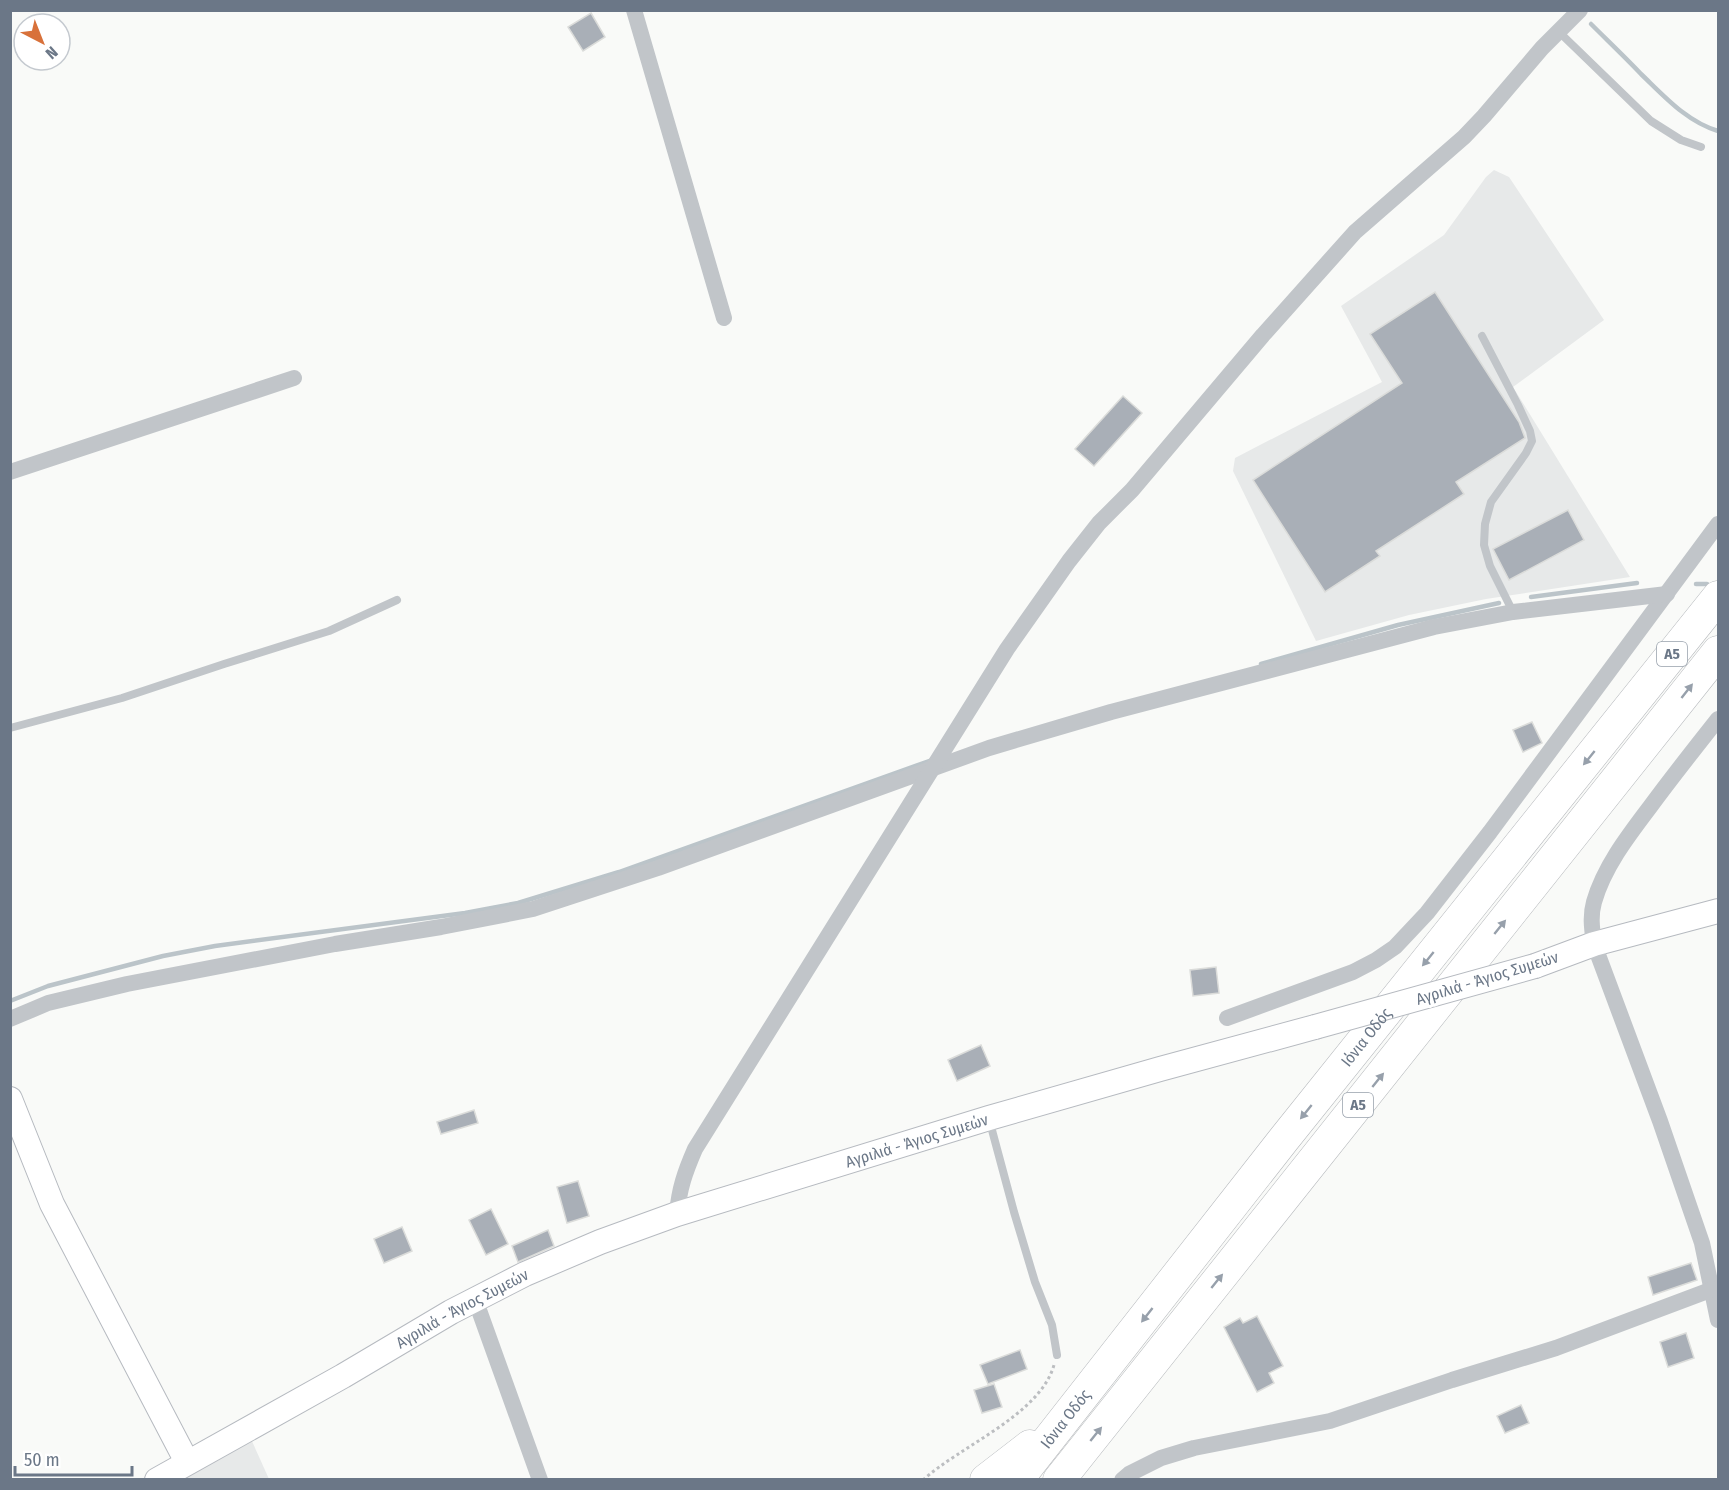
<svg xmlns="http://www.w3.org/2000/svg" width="1729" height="1490" font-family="'Fira Sans Condensed',sans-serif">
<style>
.built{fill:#e7e9e9}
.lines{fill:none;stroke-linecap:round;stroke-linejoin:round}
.stream{stroke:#bbc4c9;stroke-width:4.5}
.building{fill:#a9afb7;stroke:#dbdcda;stroke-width:1.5}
.secondary-casing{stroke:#b6bac0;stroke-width:26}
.highway-casing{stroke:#b5b8bc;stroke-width:33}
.path{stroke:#bcbec1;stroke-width:3;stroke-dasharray:3 3;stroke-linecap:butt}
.lane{stroke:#c1c5c9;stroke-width:8}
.street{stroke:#c1c5c9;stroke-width:16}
.secondary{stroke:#fff;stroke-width:24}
.highway{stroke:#fff;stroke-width:32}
.secondary-bridge-casing{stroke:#b6bac0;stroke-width:26;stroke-linecap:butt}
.secondary-bridge{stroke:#fff;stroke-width:24}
.oneway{fill:#97a0ab}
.labels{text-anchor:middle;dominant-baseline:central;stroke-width:6;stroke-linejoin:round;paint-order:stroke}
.shield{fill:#fff;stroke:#97a0ab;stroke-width:1.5}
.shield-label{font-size:15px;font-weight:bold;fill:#6b7787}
.street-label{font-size:16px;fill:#6b7787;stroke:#fff}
</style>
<rect width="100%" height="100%" fill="#f9faf8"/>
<g class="built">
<polygon points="1494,170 1509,177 1604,320 1513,387 1630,577 1486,599 1409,615 1316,641 1233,471 1235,458 1382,382 1341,306 1444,235 1486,177"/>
<polygon points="251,1439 269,1479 179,1480"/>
</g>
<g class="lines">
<g class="stream">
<path d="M 1591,24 C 1608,41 1625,57 1641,74 C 1664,96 1687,122 1718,131"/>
<polyline points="1696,584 1707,584"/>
<polyline points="1531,597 1637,583"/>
<polyline points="1261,664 1398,625 1499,603"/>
<polyline points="10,1001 48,986 163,956 215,946 465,913 518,903 619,872 932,760"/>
</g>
</g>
<g class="building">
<polygon points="591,13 605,37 583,51 568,27"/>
<polygon points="1435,292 1519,422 1525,438 1456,482 1464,494 1376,551 1380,556 1325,592 1253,480 1402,383 1370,334"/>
<polygon points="1123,396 1142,413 1094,466 1075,449"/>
<polygon points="1568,510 1584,540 1509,580 1493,549"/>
<polygon points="1532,722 1542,743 1523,752 1513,730"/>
<polygon points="1216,967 1219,993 1193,996 1190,970"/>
<polygon points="981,1045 990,1066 957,1081 948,1060"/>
<polygon points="474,1110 478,1123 441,1134 437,1122"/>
<polygon points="578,1181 589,1216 567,1223 557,1187"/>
<polygon points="491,1209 508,1244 486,1255 469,1220"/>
<polygon points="402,1227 412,1251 384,1263 374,1239"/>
<polygon points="548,1230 554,1246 518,1262 512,1246"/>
<polygon points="1691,1263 1697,1280 1653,1295 1648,1277"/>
<polygon points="1257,1316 1283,1366 1269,1373 1274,1383 1257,1392 1224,1327 1240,1318 1243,1323"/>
<polygon points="1686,1333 1694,1358 1668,1367 1660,1342"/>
<polygon points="1020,1350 1027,1369 988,1384 980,1365"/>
<polygon points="994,1384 1002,1407 982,1413 974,1390"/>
<polygon points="1521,1405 1529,1423 1505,1433 1497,1416"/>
</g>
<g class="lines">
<defs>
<g id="secondary">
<polyline points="1535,966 1594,944 1718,911"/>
<polyline points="10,1099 52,1204 187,1462"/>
<path id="s1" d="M 157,1480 L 343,1376 L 451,1312 L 525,1274 L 600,1242 L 677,1214 L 989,1118 L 1160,1069 L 1315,1027"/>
</g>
<g id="highway">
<polyline points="986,1480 1030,1446"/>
<path id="s2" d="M 1017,1480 L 1284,1139 L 1718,597"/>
<polyline points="1059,1480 1718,652"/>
</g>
</defs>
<use href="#secondary" class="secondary-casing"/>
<use href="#highway" class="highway-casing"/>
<path class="path" d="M 923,1480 C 960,1446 1040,1415 1054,1365"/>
<g class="lane">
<polyline points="1558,31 1651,121 1681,140 1701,147"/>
<polyline points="1482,336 1518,405 1530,431 1532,441 1526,453 1491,502 1485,524 1484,545 1490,566 1513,612"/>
<polyline points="10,728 122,698 224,664 329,631 397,600"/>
<polyline points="989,1119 1014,1212 1035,1282 1052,1325 1057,1355"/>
</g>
<g class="street">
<polyline points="634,10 724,318"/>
<polyline points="10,472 294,378"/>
<path d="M 1718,719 C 1695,748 1672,777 1650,807 C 1628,836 1604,867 1594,902 C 1590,916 1592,929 1594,944 L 1660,1121 L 1702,1243 L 1718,1320"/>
<polyline points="1227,1018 1353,972 1376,960 1395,947 1427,913 1490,832 1718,524"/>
<polyline points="10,1019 48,1003 127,984 335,944 441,927 533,909 658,868 989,748 1111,712 1434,627 1513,612 1667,594"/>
<path d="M 677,1214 C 679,1189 685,1172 695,1149 L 1007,649 L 1069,561 L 1099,523 L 1132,490 L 1263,335 L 1355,232 L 1464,137 L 1484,116 L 1542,48 L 1580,10"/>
<polyline points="475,1299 540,1480"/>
<polyline points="1122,1480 1129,1474 1161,1458 1194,1448 1330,1421 1452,1380 1556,1348 1713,1289"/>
</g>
<use href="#secondary" class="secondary"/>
<use href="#highway" class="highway"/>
<defs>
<polyline id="secondary-bridge" points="1315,1027 1535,966"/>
</defs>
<use href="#secondary-bridge" class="secondary-bridge-casing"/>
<use href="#secondary-bridge" class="secondary-bridge"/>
</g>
<defs><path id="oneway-solid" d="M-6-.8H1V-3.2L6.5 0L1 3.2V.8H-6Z" transform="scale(1.5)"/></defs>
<g class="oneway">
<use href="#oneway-solid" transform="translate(1687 691) rotate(-52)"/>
<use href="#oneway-solid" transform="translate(1589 758) rotate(129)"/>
<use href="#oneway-solid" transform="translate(1500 927) rotate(-51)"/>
<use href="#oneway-solid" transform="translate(1428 959) rotate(129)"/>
<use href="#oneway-solid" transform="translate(1378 1080) rotate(-51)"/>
<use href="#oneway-solid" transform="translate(1306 1112) rotate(129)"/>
<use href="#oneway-solid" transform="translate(1217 1281) rotate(-51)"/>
<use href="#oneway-solid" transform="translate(1147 1315) rotate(128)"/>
<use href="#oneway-solid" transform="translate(1096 1434) rotate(-51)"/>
</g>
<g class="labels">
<g class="shield">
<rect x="1657" y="642" width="30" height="24" rx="4.5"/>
<rect x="1343" y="1093" width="30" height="24" rx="4.5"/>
</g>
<g class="shield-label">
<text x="1672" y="654">Α5</text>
<text x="1358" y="1105">Α5</text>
</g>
<g class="street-label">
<text transform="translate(1487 978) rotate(-17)">Αγριλιά - Άγιος Συμεών</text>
<text stroke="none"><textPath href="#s2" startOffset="564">Ιόνια Οδός</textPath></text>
<text stroke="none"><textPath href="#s1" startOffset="836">Αγριλιά - Άγιος Συμεών</textPath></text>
<text stroke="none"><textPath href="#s1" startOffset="350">Αγριλιά - Άγιος Συμεών</textPath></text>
<text stroke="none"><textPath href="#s2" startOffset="78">Ιόνια Οδός</textPath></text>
</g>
</g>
<rect width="1729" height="1490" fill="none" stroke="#6b7787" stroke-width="24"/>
<g transform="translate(42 42) rotate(138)"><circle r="28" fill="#ffffff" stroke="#c4c9cf" stroke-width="1.5"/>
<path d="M0-4.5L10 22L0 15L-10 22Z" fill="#d8713a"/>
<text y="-9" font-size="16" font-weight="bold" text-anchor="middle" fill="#6b7787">N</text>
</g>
<path d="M15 1466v9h117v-9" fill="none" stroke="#6b7787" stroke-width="3"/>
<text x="24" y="1466" font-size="18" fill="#6b7787" stroke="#ffffff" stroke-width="4.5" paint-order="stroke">50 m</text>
</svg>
